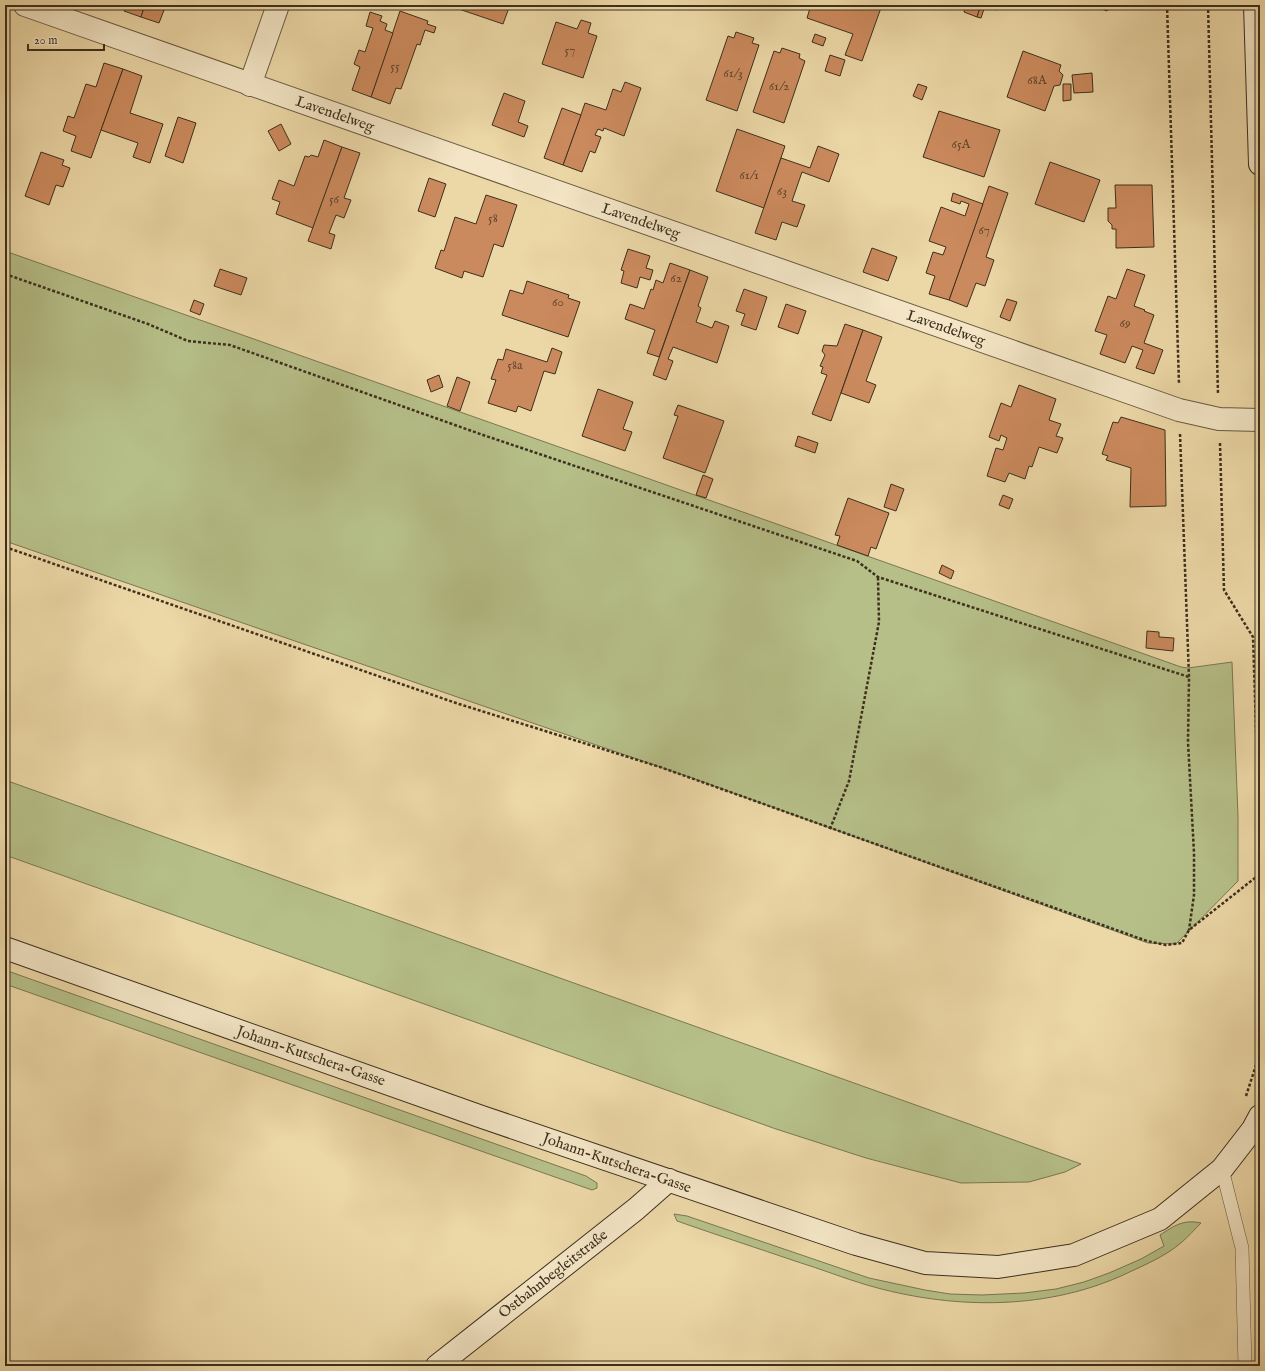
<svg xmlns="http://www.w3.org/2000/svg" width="1265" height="1371" font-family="'IM FELL English',serif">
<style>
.green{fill:#b6bf88;stroke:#7a7853}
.building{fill:#cb8a5d;stroke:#3d301e}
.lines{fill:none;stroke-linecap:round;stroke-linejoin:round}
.lane-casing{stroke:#695a40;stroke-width:14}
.street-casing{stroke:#695a40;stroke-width:24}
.secondary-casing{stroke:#3d301e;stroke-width:24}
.path{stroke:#3d301e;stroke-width:2.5;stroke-dasharray:3 2;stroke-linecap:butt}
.lane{stroke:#f3e5c5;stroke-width:13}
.street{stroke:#f3e5c5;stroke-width:22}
.secondary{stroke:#f3e5c5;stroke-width:22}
.labels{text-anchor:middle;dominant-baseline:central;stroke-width:3.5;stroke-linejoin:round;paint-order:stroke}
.number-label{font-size:13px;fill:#60462e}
.street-label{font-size:15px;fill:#3d301e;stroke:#f3e5c5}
</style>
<rect width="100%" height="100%" fill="#ecd7a6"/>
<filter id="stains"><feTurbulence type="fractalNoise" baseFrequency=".005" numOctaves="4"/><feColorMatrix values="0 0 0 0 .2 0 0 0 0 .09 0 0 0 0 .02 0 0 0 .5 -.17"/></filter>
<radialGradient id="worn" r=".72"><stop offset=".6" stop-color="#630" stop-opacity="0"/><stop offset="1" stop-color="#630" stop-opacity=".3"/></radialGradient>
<g class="green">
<polygon points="5,251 1181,667 1188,668 1232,662 1238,816 1238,881 1176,944 1148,943 692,778 5,541"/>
<polygon points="5,780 1081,1164 1065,1172 1029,1182 961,1183 866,1158 776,1129 5,855"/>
<polygon points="5,970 586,1176 597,1183 597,1188 592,1190 5,984"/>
<path d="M 674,1214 L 687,1216 L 869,1278 L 925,1290 L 950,1294 L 982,1295 L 1024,1293 L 1056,1289 L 1084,1282 L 1109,1273 L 1141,1259 L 1164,1246 L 1160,1235 C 1174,1226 1183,1219 1201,1223 C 1195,1229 1189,1236 1182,1242 C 1165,1257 1142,1266 1121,1276 C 1042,1311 949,1309 867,1285 C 843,1278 821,1269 798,1262 C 757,1248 717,1235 677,1221 Z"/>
</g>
<g class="building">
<polygon points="126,5 145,5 141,17 124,11"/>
<polygon points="145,5 166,5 159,23 141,17"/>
<polygon points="447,5 510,5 503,24"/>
<polygon points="811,5 882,5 862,61 845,55 853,34 807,18"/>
<polygon points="966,5 981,5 977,17 964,12"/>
<polygon points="981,5 998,5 997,10 985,6 981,18 977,17"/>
<polygon points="1092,5 1109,5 1107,11"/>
<polygon points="400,11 428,21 427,24 436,27 434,33 425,30 420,45 417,44 401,89 396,88 390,104 371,97"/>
<polygon points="370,12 382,16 380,21 387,24 385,30 393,33 371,97 352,90 360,67 354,64 359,50 365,52 373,28 366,26"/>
<polygon points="581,20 591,23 588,33 597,36 583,78 542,64 556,22 577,29"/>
<polygon points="736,32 754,38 752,43 759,45 737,111 706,100 728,36 734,38"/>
<polygon points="815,34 826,38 823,46 812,42"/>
<polygon points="782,48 800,54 799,58 805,61 784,123 753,112 774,51 780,53"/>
<polygon points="1023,51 1061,65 1059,71 1063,75 1060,85 1054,86 1045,111 1007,97"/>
<polygon points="830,55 845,60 840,76 825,71"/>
<polygon points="104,63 123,69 91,158 71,151 76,136 63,131 68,116 74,118 86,84 96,87"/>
<polygon points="123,69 142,76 130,113 163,124 150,163 133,157 138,143 101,130"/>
<polygon points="1092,73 1093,92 1074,93 1072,75"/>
<polygon points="625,82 641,88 624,136 604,128 603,131 598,129 595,135 601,137 595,153 590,151 582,172 563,165 585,103 606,110 613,89 621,92"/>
<polygon points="918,84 927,87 922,100 913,96"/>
<polygon points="1063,84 1071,84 1071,100 1063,101"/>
<polygon points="504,93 525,101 518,122 528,126 524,137 492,125"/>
<polygon points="562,108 581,115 563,165 544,158"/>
<polygon points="939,111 1000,130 984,177 923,157"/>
<polygon points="178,117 196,123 183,163 165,156"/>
<polygon points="281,124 291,144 279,151 268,131"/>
<polygon points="737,129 785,146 764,208 716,191"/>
<polygon points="324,140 342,147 313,228 276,214 280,202 272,199 279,180 294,186 305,156 309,157 311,155 318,157"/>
<polygon points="818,146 839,154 829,182 802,172 792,201 805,205 797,227 782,222 776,240 755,233 781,158 810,168"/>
<polygon points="342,147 360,153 344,198 351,200 344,218 336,215 329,233 335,235 331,249 308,241"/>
<polygon points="41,152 64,160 62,165 70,168 63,187 56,185 49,205 25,196"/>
<polygon points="1050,162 1100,180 1084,222 1035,204"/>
<polygon points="429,178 446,184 435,217 418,211"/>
<polygon points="1115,185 1152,185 1154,247 1116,248 1116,229 1112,229 1112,225 1108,221 1108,208 1116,208"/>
<polygon points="989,186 1008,193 986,257 994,260 985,286 976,283 967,307 949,300"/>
<polygon points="953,193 983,204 949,300 929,294 935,276 926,273 933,252 943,255 946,247 929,241 941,207 965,216 969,204 961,201 960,204 951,201"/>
<polygon points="486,195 517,205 503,247 494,244 483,277 464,271 462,278 435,268 441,250 444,251 455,217 476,224"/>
<polygon points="872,248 897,257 888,281 863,272"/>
<polygon points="628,249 650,256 646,268 653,270 650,280 640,277 637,288 621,283 624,271 621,270"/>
<polygon points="670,263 690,270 659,357 647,353 655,330 625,319 630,304 644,309 651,289 653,290 656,280 663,283"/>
<polygon points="220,269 247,278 241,295 214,286"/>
<polygon points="1127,269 1145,275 1134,306 1145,310 1144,311 1154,315 1144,343 1163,350 1154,374 1136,368 1143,350 1132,346 1125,363 1100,354 1107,335 1095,331 1108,296 1116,299"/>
<polygon points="690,270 708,277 698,306 701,308 696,322 712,328 715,321 729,326 717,363 673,347 668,359 673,361 666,380 653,375"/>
<polygon points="527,281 569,295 568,298 580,302 568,337 502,315 510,290 523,294"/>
<polygon points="744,289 767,297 756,330 741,325 745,314 736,311"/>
<polygon points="1007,299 1017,302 1010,321 1000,317"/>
<polygon points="194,300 204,304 200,315 190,311"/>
<polygon points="786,304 806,311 798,334 778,327"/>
<polygon points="845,324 863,330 831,421 812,414 827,375 821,373 823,367 820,366 825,355 822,351 824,345 837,346"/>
<polygon points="863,330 882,337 866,381 876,385 869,403 841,393"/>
<polygon points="552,348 562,352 555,374 544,371 531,411 518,406 516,412 488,403 496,380 491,379 498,359 503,360 506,349 547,362"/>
<polygon points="439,375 443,387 431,392 427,380"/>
<polygon points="457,377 470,382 460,411 447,406"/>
<polygon points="1019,385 1056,399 1049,420 1061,424 1056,436 1063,438 1057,453 1039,447 1032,467 1029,466 1025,479 1009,473 1005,482 987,476 996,448 1003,450 1007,438 1001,435 999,441 989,437 1001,403 1011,407"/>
<polygon points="598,389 633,402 623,429 632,432 625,451 582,436"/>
<polygon points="678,405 724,421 705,473 663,458 678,416 674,415"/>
<polygon points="1121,417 1165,430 1166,506 1130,507 1131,468 1106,460 1108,456 1102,454 1113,422 1118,423"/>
<polygon points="798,436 818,443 815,453 795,446"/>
<polygon points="703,475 713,479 706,498 696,495"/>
<polygon points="891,484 904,489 896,511 884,507"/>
<polygon points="1003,495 1013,499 1009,509 999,505"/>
<polygon points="848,498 889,513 876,549 871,547 868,556 837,545 840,536 835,535"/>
<polygon points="942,565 954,571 951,579 939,573"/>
<polygon points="1147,631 1159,632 1159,637 1174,638 1173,651 1146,648"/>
</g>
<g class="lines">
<defs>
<polyline id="lane" points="1222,1169 1242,1248 1245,1366"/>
<g id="street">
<polyline points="25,5 1179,410 1219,419 1260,420"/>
<polyline points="250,85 278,5"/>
</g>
<g id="secondary">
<polyline points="1255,5 1260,164"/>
<polyline points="5,948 482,1117 856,1244 925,1263 998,1267 1074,1255 1160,1219 1222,1169 1253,1129 1260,1116"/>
<polyline points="437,1366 636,1209 669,1180"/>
</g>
</defs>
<use href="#lane" class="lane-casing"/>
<use href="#street" class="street-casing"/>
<use href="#secondary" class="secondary-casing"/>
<g class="path">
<polyline points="1167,5 1179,384"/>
<polyline points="1208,5 1218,394"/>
<polyline points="5,274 148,324 188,341 230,345 483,435 857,561 878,577 1189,677"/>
<polyline points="1180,434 1189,677 1188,742 1194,853 1194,895 1189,930"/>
<polyline points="1220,443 1224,590 1253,637 1260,851"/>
<polyline points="5,547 459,704 660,767 1147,941 1166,945 1182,943 1189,930 1260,874"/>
<polyline points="830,829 849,781 879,622 878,577"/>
<polyline points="1246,1096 1260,1053"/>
</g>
<use href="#lane" class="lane"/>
<use href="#street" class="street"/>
<use href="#secondary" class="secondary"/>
</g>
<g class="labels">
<g class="number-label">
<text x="570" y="50">57</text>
<text x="395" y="66">55</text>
<text x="733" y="73">61/3</text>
<text x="1037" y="80">68A</text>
<text x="779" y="86">61/2</text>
<text x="961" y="144">65A</text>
<text x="749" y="175">61/1</text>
<text x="782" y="191">63</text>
<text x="334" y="199">56</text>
<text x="493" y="218">58</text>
<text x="984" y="230">67</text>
<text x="676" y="278">62</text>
<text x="558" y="302">60</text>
<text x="1125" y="323">69</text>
<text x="515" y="365">58a</text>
</g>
<g class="street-label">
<text transform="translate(335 114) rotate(19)">Lavendelweg</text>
<text transform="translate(641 221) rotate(19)">Lavendelweg</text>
<text transform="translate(946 328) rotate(19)">Lavendelweg</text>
<text transform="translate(311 1056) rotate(19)">Johann-Kutschera-Gasse</text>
<text transform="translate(617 1163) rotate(19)">Johann-Kutschera-Gasse</text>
<text transform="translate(553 1274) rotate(-38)">Ostbahnbegleitstraße</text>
</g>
</g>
<rect width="1265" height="1371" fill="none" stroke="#ecd7a6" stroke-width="20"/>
<rect x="6" y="6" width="1253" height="1359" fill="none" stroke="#3d301e" stroke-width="2"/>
<rect x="10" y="10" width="1245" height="1351" fill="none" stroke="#3d301e"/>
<path d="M28 44v6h76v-6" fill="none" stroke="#3d301e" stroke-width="2"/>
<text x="34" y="44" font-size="12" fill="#3d301e" stroke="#f3e5c5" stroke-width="3" paint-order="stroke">20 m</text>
<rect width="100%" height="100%" filter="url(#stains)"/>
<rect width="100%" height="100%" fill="url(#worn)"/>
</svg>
